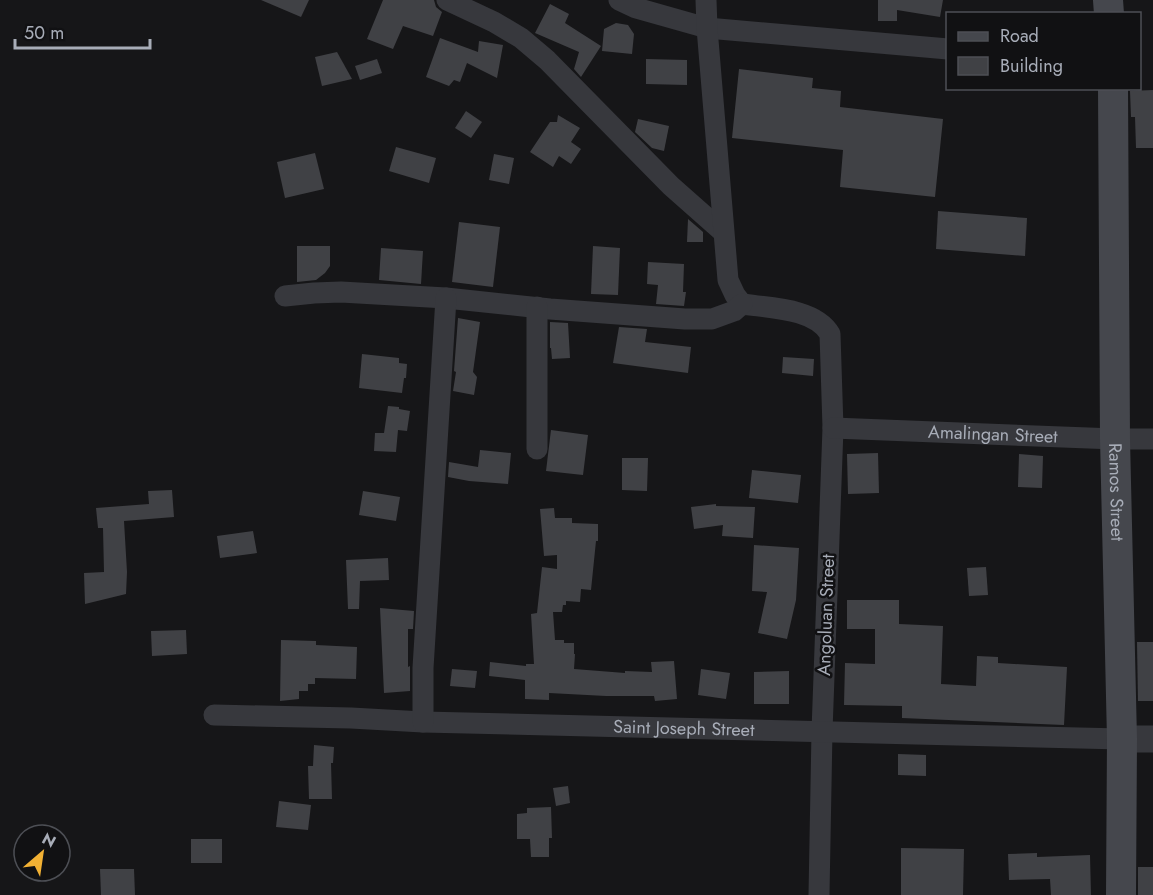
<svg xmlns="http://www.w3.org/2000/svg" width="1153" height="895" font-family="Jost,sans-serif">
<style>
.building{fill:#404145}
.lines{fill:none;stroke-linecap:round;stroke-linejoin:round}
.minor{stroke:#37383d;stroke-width:21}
.tertiary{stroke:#37383d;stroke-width:27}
.secondary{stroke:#45474d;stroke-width:30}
.labels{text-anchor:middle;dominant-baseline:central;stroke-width:5;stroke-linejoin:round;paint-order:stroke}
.street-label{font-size:18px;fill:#a8adb8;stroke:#111113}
</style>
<rect width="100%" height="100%" fill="#161618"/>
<g class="building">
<polygon points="261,0 309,0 301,17"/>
<polygon points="383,0 434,0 436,7 442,12 433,36 403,26 393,49 367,39"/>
<polygon points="878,0 943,0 940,17 897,10 897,21 878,21"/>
<polygon points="550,4 569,14 565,23 601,46 581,77 574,69 579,52 535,33"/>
<polygon points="616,23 628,25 634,34 632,54 602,51 604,29"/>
<polygon points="440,38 478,52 479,41 503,45 497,78 467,63 460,82 454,80 449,86 426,77"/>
<polygon points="337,52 352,79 322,86 315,57"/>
<polygon points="377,59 382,73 360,80 355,66"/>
<polygon points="646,59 687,60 687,85 646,84"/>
<polygon points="739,69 813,78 812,88 841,91 840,107 943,119 935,197 840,187 843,150 732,138"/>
<polygon points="1153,90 1153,148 1136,148 1135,117 1131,117 1130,91"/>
<polygon points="466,111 482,122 471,138 455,128"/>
<polygon points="558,115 580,128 571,142 581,149 571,164 559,156 553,167 530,152 550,122 557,122"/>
<polygon points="638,119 669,126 664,151 652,148 635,132"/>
<polygon points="396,147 436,158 429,183 389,171"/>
<polygon points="315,153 324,189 285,198 277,162"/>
<polygon points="494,154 514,158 509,184 489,180"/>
<polygon points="938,211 1027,218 1025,256 936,249"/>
<polygon points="688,219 703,232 703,242 687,242"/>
<polygon points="459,222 500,227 493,287 452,282"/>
<polygon points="297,246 330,246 330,266 325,273 316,280 297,282"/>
<polygon points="593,246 620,248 618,295 591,294"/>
<polygon points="381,248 423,251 421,284 379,280"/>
<polygon points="648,262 684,264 683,292 686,292 684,306 656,304 658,285 647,284"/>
<polygon points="458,318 480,322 473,372 477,377 474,395 453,391 456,372 454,371"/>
<polygon points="550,322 568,323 570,358 552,359 551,348 550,348"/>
<polygon points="619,327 647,329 645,342 691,347 688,373 613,363"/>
<polygon points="362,354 399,358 399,363 407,364 406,378 404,378 402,393 359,388"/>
<polygon points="783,357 814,359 813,376 782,373"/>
<polygon points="388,406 399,407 399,409 410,411 407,431 398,430 396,452 374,451 375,433 384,433"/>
<polygon points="551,430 588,435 583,475 546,471"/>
<polygon points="480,450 511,453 508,484 469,481 448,477 449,462 478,467"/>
<polygon points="878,453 879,493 848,494 847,454"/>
<polygon points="1019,454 1043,456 1042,488 1018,487"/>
<polygon points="622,458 648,458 647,491 622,490"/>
<polygon points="752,470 801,475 798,503 749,498"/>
<polygon points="172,490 174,517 124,521 127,572 126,594 85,604 84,573 104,572 103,528 98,528 96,508 149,504 148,491"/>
<polygon points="363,491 400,497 396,521 359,515"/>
<polygon points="716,504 716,506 755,507 753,538 722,536 723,525 694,529 691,507"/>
<polygon points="554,508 555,518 572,518 572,523 598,524 598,541 596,541 591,590 581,589 580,602 566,601 566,605 563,605 562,612 553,612 555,640 564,640 564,643 574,643 574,654 575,654 574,669 625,673 625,671 652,672 651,662 674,661 677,699 655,701 654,696 606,696 549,693 549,700 525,699 525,680 489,676 490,662 526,666 526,664 534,664 531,614 537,613 542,567 557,569 557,555 544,556 540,509"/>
<polygon points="253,531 257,553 220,558 217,536"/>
<polygon points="754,545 799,548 796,600 787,639 758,633 767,592 752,591"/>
<polygon points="388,558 389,580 360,581 359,609 348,609 346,560"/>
<polygon points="986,567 988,595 969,596 967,568"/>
<polygon points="847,600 899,600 899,624 943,626 941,684 976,686 977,656 998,657 998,663 1067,667 1064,725 902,718 902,706 844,705 845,663 875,664 875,629 847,629"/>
<polygon points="380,608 414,611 413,629 408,629 408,667 410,666 410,691 384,693"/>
<polygon points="186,630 187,654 152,656 151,631"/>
<polygon points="281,640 316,641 316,645 357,647 356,679 315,678 315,684 308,684 308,691 299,691 299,699 280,701"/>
<polygon points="1137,642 1153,642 1153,701 1138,701"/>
<polygon points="452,669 477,671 475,688 450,686"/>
<polygon points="701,669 730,673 726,699 698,695"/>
<polygon points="789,671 789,704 754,704 754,672"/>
<polygon points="314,745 334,747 333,763 331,763 332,799 309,799 308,766 313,766"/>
<polygon points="898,754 926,755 926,776 898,775"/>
<polygon points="568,786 570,803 556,806 553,788"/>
<polygon points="279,801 311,805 308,830 276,827"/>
<polygon points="551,807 552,838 549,838 549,857 531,857 530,839 517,839 517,814 527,813 527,808"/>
<rect x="191" y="839" width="31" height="24"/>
<polygon points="901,848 964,849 963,895 901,895"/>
<polygon points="1037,853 1037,857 1090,855 1091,895 1051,895 1050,879 1009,880 1008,854"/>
<rect x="1138" y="867" width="15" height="28"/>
<polygon points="100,869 134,869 135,895 101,895"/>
</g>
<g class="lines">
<g class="minor">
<polyline points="447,0 494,22 521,38 547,60 671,186 723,232"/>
<polyline points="619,0 636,8 707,28 948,49"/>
<path d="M 706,0 L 707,28 L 728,280 L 735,295 L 742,304 C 769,308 815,308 830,334 L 833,428 L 822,731 L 819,895"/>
<polyline points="285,296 314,293 341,292 446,298 550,309 685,319 712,319 734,311 742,304"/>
<path id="s1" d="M 833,428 L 1115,439 L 1153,439"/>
<polyline points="537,449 537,307"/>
<path id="s2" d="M 214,715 L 351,718 L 423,722 L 1122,739"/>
<polyline points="423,722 423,668 446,298"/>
</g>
<polyline class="tertiary" points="1122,739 1153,739"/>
<g class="secondary">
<polyline points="1108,0 1109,14"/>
<path id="s3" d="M 1113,88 L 1115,439 L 1122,739 L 1121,895"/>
</g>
</g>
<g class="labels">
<g class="street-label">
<text stroke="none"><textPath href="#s1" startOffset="160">Amalingan Street</textPath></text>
<text stroke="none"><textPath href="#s3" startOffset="404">Ramos Street</textPath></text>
<text transform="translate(826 615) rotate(-88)">Angoluan Street</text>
<text stroke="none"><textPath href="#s2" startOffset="470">Saint Joseph Street</textPath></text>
</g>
</g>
<rect x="946" y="12" width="195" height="78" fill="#111113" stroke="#4d4f55" stroke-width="1.5"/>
<rect x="958" y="32" width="30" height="9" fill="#45474d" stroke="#4d4f55" stroke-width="1.5"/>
<text x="1000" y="42" font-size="18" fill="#a8adb8">Road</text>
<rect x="958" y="57" width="30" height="18" fill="#404145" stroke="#4d4f55" stroke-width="1.5"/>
<text x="1000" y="72" font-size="18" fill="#a8adb8">Building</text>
<g transform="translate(42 853) rotate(29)"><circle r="28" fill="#111113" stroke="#4d4f55" stroke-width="1.5"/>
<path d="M0-4.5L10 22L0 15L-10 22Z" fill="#f2b134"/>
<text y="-9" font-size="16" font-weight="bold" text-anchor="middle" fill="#a8adb8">N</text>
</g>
<path d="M15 39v9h135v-9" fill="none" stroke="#a8adb8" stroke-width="3"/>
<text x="24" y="39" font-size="18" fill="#a8adb8" stroke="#111113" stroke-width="4.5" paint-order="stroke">50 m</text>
</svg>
